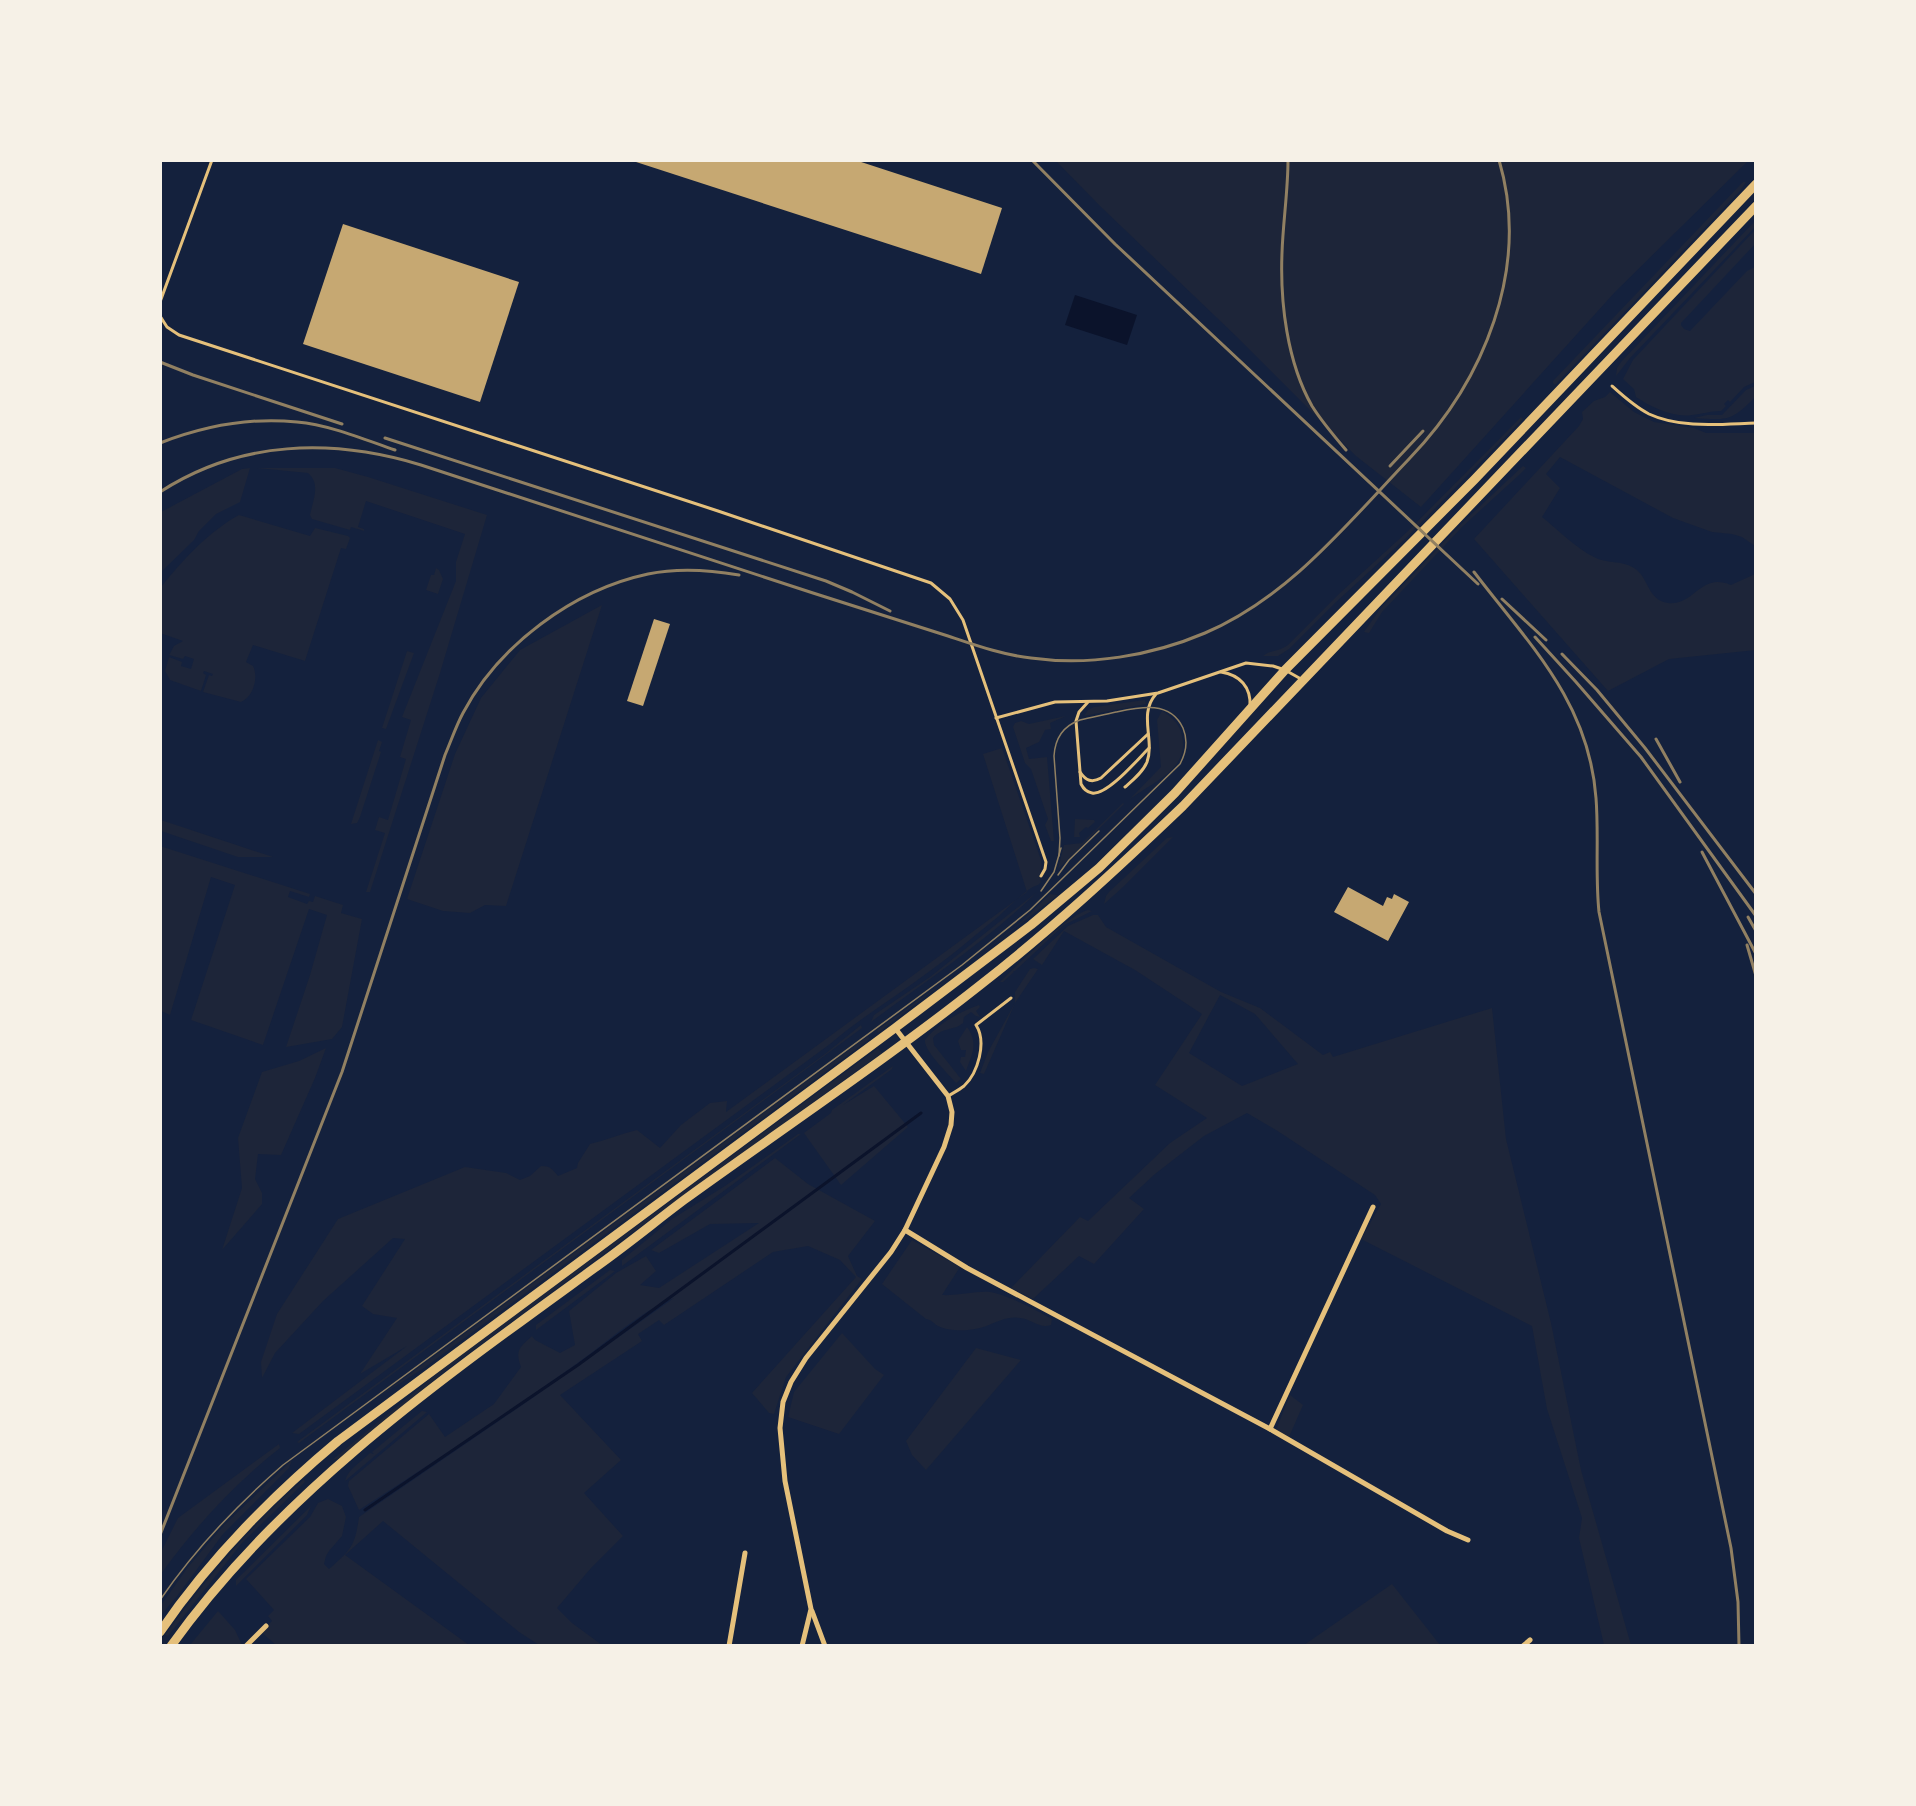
<svg xmlns="http://www.w3.org/2000/svg" width="1916" height="1806" font-family="Rubik,sans-serif">
<style>
.green{fill:#1d2539;fill-rule:evenodd}
.water{fill:#0b132b}
.lines{fill:none;stroke-linecap:round;stroke-linejoin:round}
.stream{stroke:#0b132b;stroke-width:3}
.building{fill:#c6a872}
.service{stroke:#e5c07b;stroke-width:3}
.minor{stroke:#e5c07b;stroke-width:5}
.primary{stroke:#e5c07b;stroke-width:9}
.tram{stroke:#918062;stroke-width:1.5}
.rail{stroke:#918062;stroke-width:3}
</style>
<rect width="100%" height="100%" fill="#14213d"/>
<g class="green">
<polygon points="1056,161 1748,161 1615,292 1421,507 1356,456 1237,337 1100,206"/>
<polygon points="1743,182 1746,182 1740,191 1555,385 1553,383 1553,381"/>
<polygon points="1755,221 1755,227 1630,358 1616,376 1617,368 1621,362"/>
<path d="M 1755,230 L 1755,244 L 1681,323 L 1681,325 L 1684,329 L 1690,331 L 1747,271 L 1755,267 L 1755,382 L 1744,387 L 1730,402 L 1728,400 L 1724,404 L 1726,406 L 1721,411 C 1710,411 1702,414 1692,415 C 1673,418 1651,407 1636,397 L 1634,389 L 1623,379 L 1633,360 Z"/>
<path d="M 1755,386 L 1755,397 C 1731,422 1727,420 1694,418 L 1707,415 L 1722,415 L 1746,390 Z"/>
<path d="M 1610,392 L 1634,412 L 1654,422 L 1694,428 L 1706,433 L 1755,433 L 1755,546 L 1742,537 L 1732,534 L 1712,532 L 1673,518 L 1560,457 L 1546,474 L 1560,488 L 1542,517 C 1557,529 1577,549 1594,557 C 1606,564 1622,560 1634,568 C 1649,577 1647,600 1668,603 C 1695,606 1700,572 1731,585 L 1755,574 L 1756,650 L 1669,659 L 1608,691 L 1474,539 L 1579,426 L 1583,419 L 1582,412 L 1594,401 L 1605,397 Z"/>
<path d="M 1521,417 L 1523,419 L 1406,538 L 1335,603 L 1289,649 L 1278,656 L 1263,656 C 1269,650 1279,652 1288,645 L 1340,593 L 1407,532 Z"/>
<polygon points="1523,466 1526,468 1519,475 1462,527 1382,612 1369,633 1364,632 1380,609 1460,525"/>
<polygon points="250,468 240,502 216,514 199,531 194,540 161,572 161,512 242,469"/>
<path d="M 257,468 L 335,468 L 368,477 L 487,515 L 440,673 L 370,892 L 366,892 L 385,833 L 375,830 L 379,817 L 388,820 L 406,759 L 400,757 L 411,720 L 402,717 L 456,581 L 456,562 L 465,534 L 366,501 L 358,527 L 364,529 L 364,531 L 351,527 L 350,530 L 312,519 L 310,515 C 313,500 321,484 308,473 Z"/>
<path d="M 239,515 L 310,536 L 315,528 L 348,536 L 350,538 L 346,549 L 341,548 L 305,661 L 253,645 L 246,662 L 253,666 C 259,678 253,697 241,702 L 203,692 L 209,675 L 212,676 L 213,674 L 204,671 L 203,673 L 206,675 L 201,691 L 170,680 L 165,671 L 169,657 L 182,662 L 181,666 L 191,669 L 194,659 L 185,656 L 183,659 L 169,655 L 174,646 L 183,641 L 160,633 L 161,587 C 183,560 208,532 239,515 Z"/>
<polygon points="436,568 439,570 443,579 438,594 426,590 431,575 434,575"/>
<polygon points="602,605 506,906 485,905 470,913 443,911 407,899 455,754 481,698 520,650"/>
<polygon points="407,651 414,653 386,729 382,728"/>
<polygon points="1145,700 1146,704 1084,716 1088,710 1094,707"/>
<path d="M 1162,711 C 1172,717 1180,724 1182,736 C 1190,770 1150,783 1129,800 L 1161,767 L 1157,720 Z"/>
<polygon points="1066,716 1050,723 1051,729 1045,730 1039,742 1026,748 1029,759 1047,757 1054,841 1051,841 1045,825 1048,819 1031,769 1025,763 1013,727 1015,723 1021,721 1029,724"/>
<polygon points="378,740 382,742 379,751 381,752 360,817 357,823 351,824"/>
<path d="M 1002,748 L 1041,860 C 1043,869 1038,872 1041,882 L 1038,885 C 1028,887 1008,908 999,916 C 974,936 949,958 923,976 C 892,999 859,1019 830,1044 L 299,1434 L 292,1433 L 407,1346 L 360,1374 L 397,1318 L 373,1314 L 362,1306 L 405,1239 L 393,1238 L 323,1301 L 275,1353 L 262,1378 L 261,1362 L 277,1314 L 338,1219 L 465,1167 L 506,1173 L 520,1180 L 530,1176 L 541,1166 C 551,1166 552,1169 558,1176 L 577,1168 L 578,1163 L 590,1144 C 606,1140 621,1134 637,1130 L 660,1148 L 681,1125 L 710,1103 L 727,1101 L 726,1112 L 1027,892 L 983,754 Z"/>
<polygon points="1123,803 1124,804 1058,869 1064,845 1082,843"/>
<polygon points="1075,819 1094,820 1095,822 1088,828 1086,827 1079,833 1080,837 1074,837"/>
<polygon points="161,820 273,857 238,857 161,831"/>
<polygon points="1173,837 1123,887 1104,904 1106,896 1109,892 1167,838"/>
<polygon points="160,846 310,894 309,897 290,891 288,897 307,904 309,901 313,902 315,896 343,905 341,913 362,919 342,1027 332,1039 286,1047 310,975 327,915 309,909 263,1045 191,1020 235,885 211,877 170,1015 161,1011"/>
<path d="M 1037,892 C 987,941 927,980 871,1022 L 874,1015 L 930,977 Z"/>
<polygon points="1050,894 1058,895 878,1033 877,1030 963,968 1022,921"/>
<path d="M 1088,910 L 1092,911 L 1064,925 L 1015,971 L 1013,971 L 1014,972 L 1003,982 L 1000,982 C 1016,966 1067,915 1088,910 Z"/>
<path d="M 1093,915 L 1098,915 L 1106,927 L 1221,992 L 1260,1008 L 1323,1055 L 1330,1052 L 1333,1057 L 1492,1008 L 1506,1139 L 1551,1323 L 1581,1470 L 1631,1645 L 1604,1645 L 1579,1538 L 1582,1518 L 1547,1409 L 1532,1326 L 1361,1239 L 1381,1204 L 1375,1195 L 1276,1130 L 1247,1113 L 1204,1136 L 1155,1174 L 1129,1198 L 1144,1209 L 1094,1264 L 1079,1256 L 1033,1299 L 1011,1288 L 1080,1217 L 1088,1221 L 1170,1143 L 1207,1118 L 1155,1085 L 1202,1014 L 1135,970 L 1064,931 L 1042,965 L 1033,959 L 1068,926 ZM 1220,995 L 1255,1014 L 1298,1064 L 1242,1086 L 1189,1053 Z"/>
<polygon points="1034,968 1038,969 1015,1003 984,1074 980,1073 988,1052 1015,1003 1015,992 1030,969"/>
<path d="M 979,1005 L 980,1007 L 976,1011 L 980,1017 L 976,1016 L 971,1012 L 964,1017 L 963,1023 C 954,1031 942,1027 933,1038 L 934,1045 L 961,1079 L 956,1083 C 948,1073 924,1051 925,1040 C 937,1024 961,1011 979,1005 Z"/>
<polygon points="861,1025 862,1028 299,1443 297,1442 825,1054"/>
<path d="M 967,1027 C 979,1044 972,1054 966,1071 L 960,1062 L 961,1057 L 965,1057 L 966,1050 L 961,1050 L 958,1041 Z"/>
<polygon points="868,1036 870,1039 424,1368 380,1396"/>
<polygon points="326,1048 315,1078 281,1155 258,1154 255,1179 262,1193 262,1204 222,1250 242,1188 238,1138 262,1072 299,1061"/>
<polygon points="878,1048 882,1053 674,1202 449,1368 340,1458 332,1460 440,1371"/>
<polygon points="893,1066 892,1069 843,1105 874,1086 908,1127 841,1185 804,1133 831,1113 832,1110"/>
<polygon points="798,1134 801,1134 622,1266 622,1260 672,1219 725,1186"/>
<path d="M 775,1158 L 808,1184 L 875,1221 L 848,1256 L 857,1276 L 862,1279 L 786,1377 L 774,1414 L 769,1413 L 752,1393 L 856,1277 L 840,1260 L 808,1246 L 773,1252 L 664,1325 L 659,1320 L 638,1334 L 642,1341 L 560,1395 L 621,1460 L 584,1493 L 623,1536 L 591,1568 L 557,1608 L 572,1623 L 602,1645 L 539,1645 L 519,1632 L 383,1521 L 345,1555 L 469,1645 L 276,1645 L 261,1632 L 272,1621 L 268,1616 L 274,1610 L 246,1579 L 310,1517 L 318,1503 L 328,1499 L 342,1506 L 346,1517 L 342,1536 L 329,1551 L 326,1556 L 324,1564 L 329,1569 C 351,1550 355,1546 359,1517 L 525,1403 L 674,1298 C 639,1312 604,1345 572,1367 C 502,1417 431,1464 359,1510 L 348,1486 L 349,1481 L 429,1414 L 445,1437 L 494,1404 L 521,1367 C 515,1350 519,1348 532,1336 L 535,1340 L 560,1353 L 575,1345 L 569,1311 L 616,1273 L 646,1256 L 656,1271 L 640,1285 L 659,1288 L 759,1223 L 710,1224 L 659,1253 L 651,1250 Z"/>
<path d="M 912,1240 L 960,1267 L 942,1295 C 958,1296 974,1291 990,1292 C 1006,1294 1038,1311 1052,1319 L 1051,1325 C 1039,1329 1032,1319 1020,1318 C 1003,1315 991,1327 975,1329 C 964,1331 948,1331 938,1326 C 933,1323 932,1320 926,1319 L 882,1284 Z"/>
<polygon points="610,1270 615,1271 536,1330 536,1325"/>
<polygon points="842,1333 875,1369 884,1375 839,1434 788,1417 794,1392"/>
<polygon points="976,1348 1021,1360 926,1470 912,1455 906,1441"/>
<polygon points="1290,1395 1303,1405 1289,1437 1276,1430"/>
<path d="M 422,1411 L 427,1412 L 345,1481 C 348,1469 361,1462 370,1453 L 374,1454 L 372,1452 Z"/>
<path d="M 279,1444 L 280,1448 C 235,1483 194,1528 161,1574 L 161,1552 L 178,1518 Z"/>
<polygon points="292,1460 289,1468 223,1534 178,1595 161,1615 161,1605 188,1567 224,1525"/>
<path d="M 304,1479 L 305,1482 L 242,1543 L 168,1636 L 165,1635 C 206,1578 251,1525 304,1479 Z"/>
<polygon points="311,1506 307,1515 236,1586 236,1580"/>
<polygon points="1392,1584 1440,1645 1304,1645"/>
<polygon points="218,1611 235,1630 242,1645 190,1645"/>
</g>
<polygon class="water" points="1075,295 1137,315 1127,345 1065,325"/>
<g class="lines">
<polyline class="stream" points="365,1510 578,1365 921,1113"/>
</g>
<g class="building">
<polygon points="855,160 1002,208 981,274 633,161"/>
<polygon points="343,224 519,282 480,402 303,344"/>
<polygon points="654,619 670,624 643,706 627,701"/>
<polygon points="1348,887 1383,906 1387,897 1392,899 1394,894 1409,902 1388,941 1334,912"/>
</g>
<g class="lines">
<g class="service">
<polyline points="160,302 212,160"/>
<polyline points="160,316 167,327 179,335 718,511 931,583 950,599 963,620 1046,862 1045,869 1041,876"/>
<path d="M 1612,386 C 1623,396 1635,407 1649,414 C 1681,429 1722,424 1756,423"/>
<path d="M 1221,672 C 1240,675 1251,687 1250,706"/>
<path d="M 1088,702 L 1079,712 L 1076,721 L 1081,784 C 1083,788 1086,792 1092,793 C 1107,796 1138,759 1149,748"/>
<polyline points="996,718 1055,702 1107,701 1158,693 1246,663 1273,666 1285,670 1301,679"/>
<path d="M 1080,772 C 1086,781 1092,783 1101,778 L 1148,734"/>
<path d="M 1125,787 C 1133,780 1143,772 1147,762 C 1155,740 1138,714 1156,694"/>
<path d="M 948,1096 C 953,1093 959,1090 964,1086 C 978,1073 987,1042 976,1025 L 1011,998"/>
</g>
<g class="minor">
<polyline points="905,1230 967,1268 1270,1429 1447,1531 1468,1540"/>
<polyline points="1270,1429 1373,1207"/>
<polyline points="812,1611 825,1646"/>
<polyline points="246,1646 266,1626"/>
<polyline points="729,1646 745,1553"/>
<polyline points="802,1646 811,1609 785,1481 780,1428 783,1402 791,1382 806,1358 891,1252 905,1230 944,1147 951,1125 952,1112 948,1096 895,1028"/>
<polyline points="1523,1646 1530,1640"/>
</g>
<g class="primary">
<path d="M 160,1632 C 209,1560 271,1497 338,1441 L 895,1028 L 1031,925 L 1099,868 L 1175,793 L 1285,670 L 1474,480 L 1756,184"/>
<path d="M 171,1646 C 283,1489 446,1376 600,1264 C 628,1244 656,1221 684,1200 C 782,1129 884,1061 979,986 C 1051,930 1117,869 1183,806 L 1756,206"/>
</g>
<g class="tram">
<polyline points="1058,875 1069,860 1099,831"/>
<polyline points="1041,891 1054,872 1061,848"/>
<path d="M 160,1600 C 195,1549 237,1505 283,1465 L 962,965 L 1030,910 L 1180,764 C 1186,753 1188,740 1183,728 C 1170,700 1140,707 1116,712 C 1104,715 1092,717 1080,720 C 1063,726 1055,739 1054,756 L 1060,838 L 1059,856"/>
</g>
<g class="rail">
<polyline points="1032,160 1115,244 1478,584"/>
<path d="M 1288,160 C 1288,191 1283,222 1282,253 C 1280,302 1287,362 1312,406 C 1322,422 1334,436 1346,450"/>
<polyline points="160,362 193,375 342,424"/>
<polyline points="385,438 826,581 852,592 890,611"/>
<path d="M 160,443 C 204,426 250,417 297,422 C 330,425 363,439 395,450"/>
<polyline points="1390,466 1423,431"/>
<path d="M 160,492 C 240,440 332,438 421,465 C 551,508 682,550 813,593 C 858,607 903,622 948,636 C 975,645 1003,655 1031,658 C 1089,666 1151,656 1205,633 C 1289,597 1347,524 1409,459 C 1484,381 1531,268 1499,160"/>
<path d="M 1474,572 C 1529,644 1589,702 1596,798 C 1599,836 1595,874 1599,912 L 1731,1548 L 1738,1602 L 1739,1646"/>
<polyline points="1502,599 1546,640"/>
<polyline points="1535,637 1576,682 1641,757 1756,916"/>
<polyline points="1562,654 1597,690 1645,748 1756,894"/>
<polyline points="1656,739 1680,782"/>
<polyline points="1702,852 1756,954"/>
<polyline points="1748,917 1756,931"/>
<polyline points="1747,945 1756,976"/>
<path d="M 160,1535 L 342,1072 L 445,755 C 451,741 456,726 463,713 C 499,645 573,590 648,574 C 677,568 710,570 739,575"/>
</g>
</g>
<rect width="1916" height="1806" fill="none" stroke="#f6f1e7" stroke-width="324"/>
</svg>
